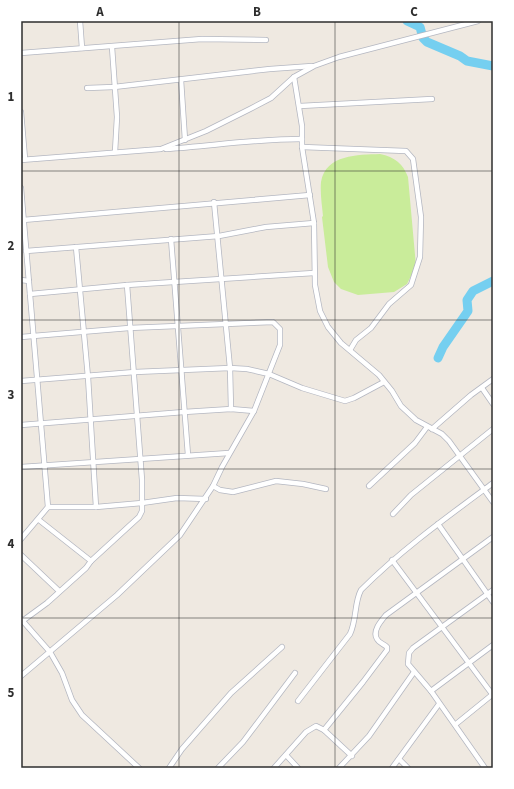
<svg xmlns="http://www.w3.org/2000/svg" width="514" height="789" font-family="'Source Sans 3',sans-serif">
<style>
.pitch{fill:#c9ec9a}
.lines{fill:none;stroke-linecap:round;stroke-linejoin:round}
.river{stroke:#75cff0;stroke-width:9}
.minor-casing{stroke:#b4b7c1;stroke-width:6}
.minor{stroke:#fff;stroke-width:4.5}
.grid{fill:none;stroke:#2e2e2e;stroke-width:1;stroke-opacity:0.55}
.neatline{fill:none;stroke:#2e2e2e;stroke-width:1.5}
.grid-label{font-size:13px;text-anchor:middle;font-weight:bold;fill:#2e2e2e}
</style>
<rect width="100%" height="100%" fill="#efe9e1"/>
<path class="pitch" d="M 380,154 C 395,157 403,164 408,177 L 416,266 L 407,284 L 394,292 L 358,295 L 341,289 L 334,282 L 328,267 L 322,217 L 323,216 C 322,205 320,193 321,182 C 326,154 358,155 380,154 Z"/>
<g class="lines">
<g class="river">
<polyline points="407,21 420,27 423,38 427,42 460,56 467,61 493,66"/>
<polyline points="438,358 443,347 468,311 467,300 473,291 493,281"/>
</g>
<defs>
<g id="minor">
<polyline points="80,21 82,48"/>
<polyline points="112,47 117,117 115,152"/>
<polyline points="21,53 202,39 266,40"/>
<polyline points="294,77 302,126 302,147 314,223 315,285 320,311 328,327 341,343 379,375 392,391 401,406 416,420 442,434 449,441 493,502"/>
<polyline points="181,80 185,140"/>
<polyline points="87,88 114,87 270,69 312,66"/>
<polyline points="300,106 432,99"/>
<polyline points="21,112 25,159"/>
<polyline points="302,147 406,151 413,159 421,217 420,257 411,285 389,304 371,328 356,340 350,350"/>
<path d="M 166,149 C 211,146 256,139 302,139"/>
<polyline points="21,160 161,149 206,131 250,109 271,98 294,77 314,66 339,57 478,21"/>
<polyline points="21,188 48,507 21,539"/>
<polyline points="214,202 230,368 231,409"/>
<polyline points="23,220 310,195"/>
<polyline points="171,239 188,455"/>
<polyline points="76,247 88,377 96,507"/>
<polyline points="26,251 219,236 266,227 314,223"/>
<polyline points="21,280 29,281"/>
<polyline points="30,294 127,285 314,273"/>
<polyline points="21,337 129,328 273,322 280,329 280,345 254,411 222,467 213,486 180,535 117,595 21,676"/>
<polyline points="21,381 135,372 230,368 247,369 269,374 302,388 345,401 354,398 384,382"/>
<polyline points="482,388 493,404"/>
<polyline points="21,425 184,412 231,409 254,411"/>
<polyline points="432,429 471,395 493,379"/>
<polyline points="21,467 229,453"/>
<polyline points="213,486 220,490 233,492 276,481 303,484 326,489"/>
<polyline points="369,486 415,443 427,427"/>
<polyline points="48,507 96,507 142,503 177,498 206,499"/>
<polyline points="393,514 411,495 493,429"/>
<polyline points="39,520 91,561"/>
<polyline points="438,524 493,602"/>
<polyline points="21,555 59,591"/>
<polyline points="392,560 492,694"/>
<polyline points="21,619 50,652 62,673 72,700 82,715 139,768"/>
<polyline points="21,622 47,603 86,568 91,561 139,517 142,511 142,480 127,285"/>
<polyline points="431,691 408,664 409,653 413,648 493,590"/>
<path d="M 298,701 L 350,634 C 357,619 354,603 361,590 C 401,550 447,517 493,483"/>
<polyline points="456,724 493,694"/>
<path d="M 324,730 L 363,682 L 387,650 L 387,647 C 384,644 379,643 377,639 C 372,631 381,621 386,615 L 493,537"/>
<polyline points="286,755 298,768"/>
<polyline points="399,759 408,768"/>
<polyline points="169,768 182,749 231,693 282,647"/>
<polyline points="218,768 243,742 295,673"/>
<polyline points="274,768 306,732 316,726 324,730 352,756"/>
<polyline points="339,768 369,736 414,672"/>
<polyline points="392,768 439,704"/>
<polyline points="485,768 431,691 493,645"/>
</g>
</defs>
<use href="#minor" class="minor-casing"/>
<use href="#minor" class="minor"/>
</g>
<path class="grid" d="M 179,21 L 179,768M 335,21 L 335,768M 21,171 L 493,171M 21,320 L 493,320M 21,469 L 493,469M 21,618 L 493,618"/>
<rect width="514" height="789" fill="none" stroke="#ffffff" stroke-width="44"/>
<rect x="22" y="22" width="470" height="745" class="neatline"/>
<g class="grid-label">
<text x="100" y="16">A</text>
<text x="257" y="16">B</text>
<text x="414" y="16">C</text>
<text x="11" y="101">1</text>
<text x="11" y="250">2</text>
<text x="11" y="399">3</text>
<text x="11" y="548">4</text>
<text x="11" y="697">5</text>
</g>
</svg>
